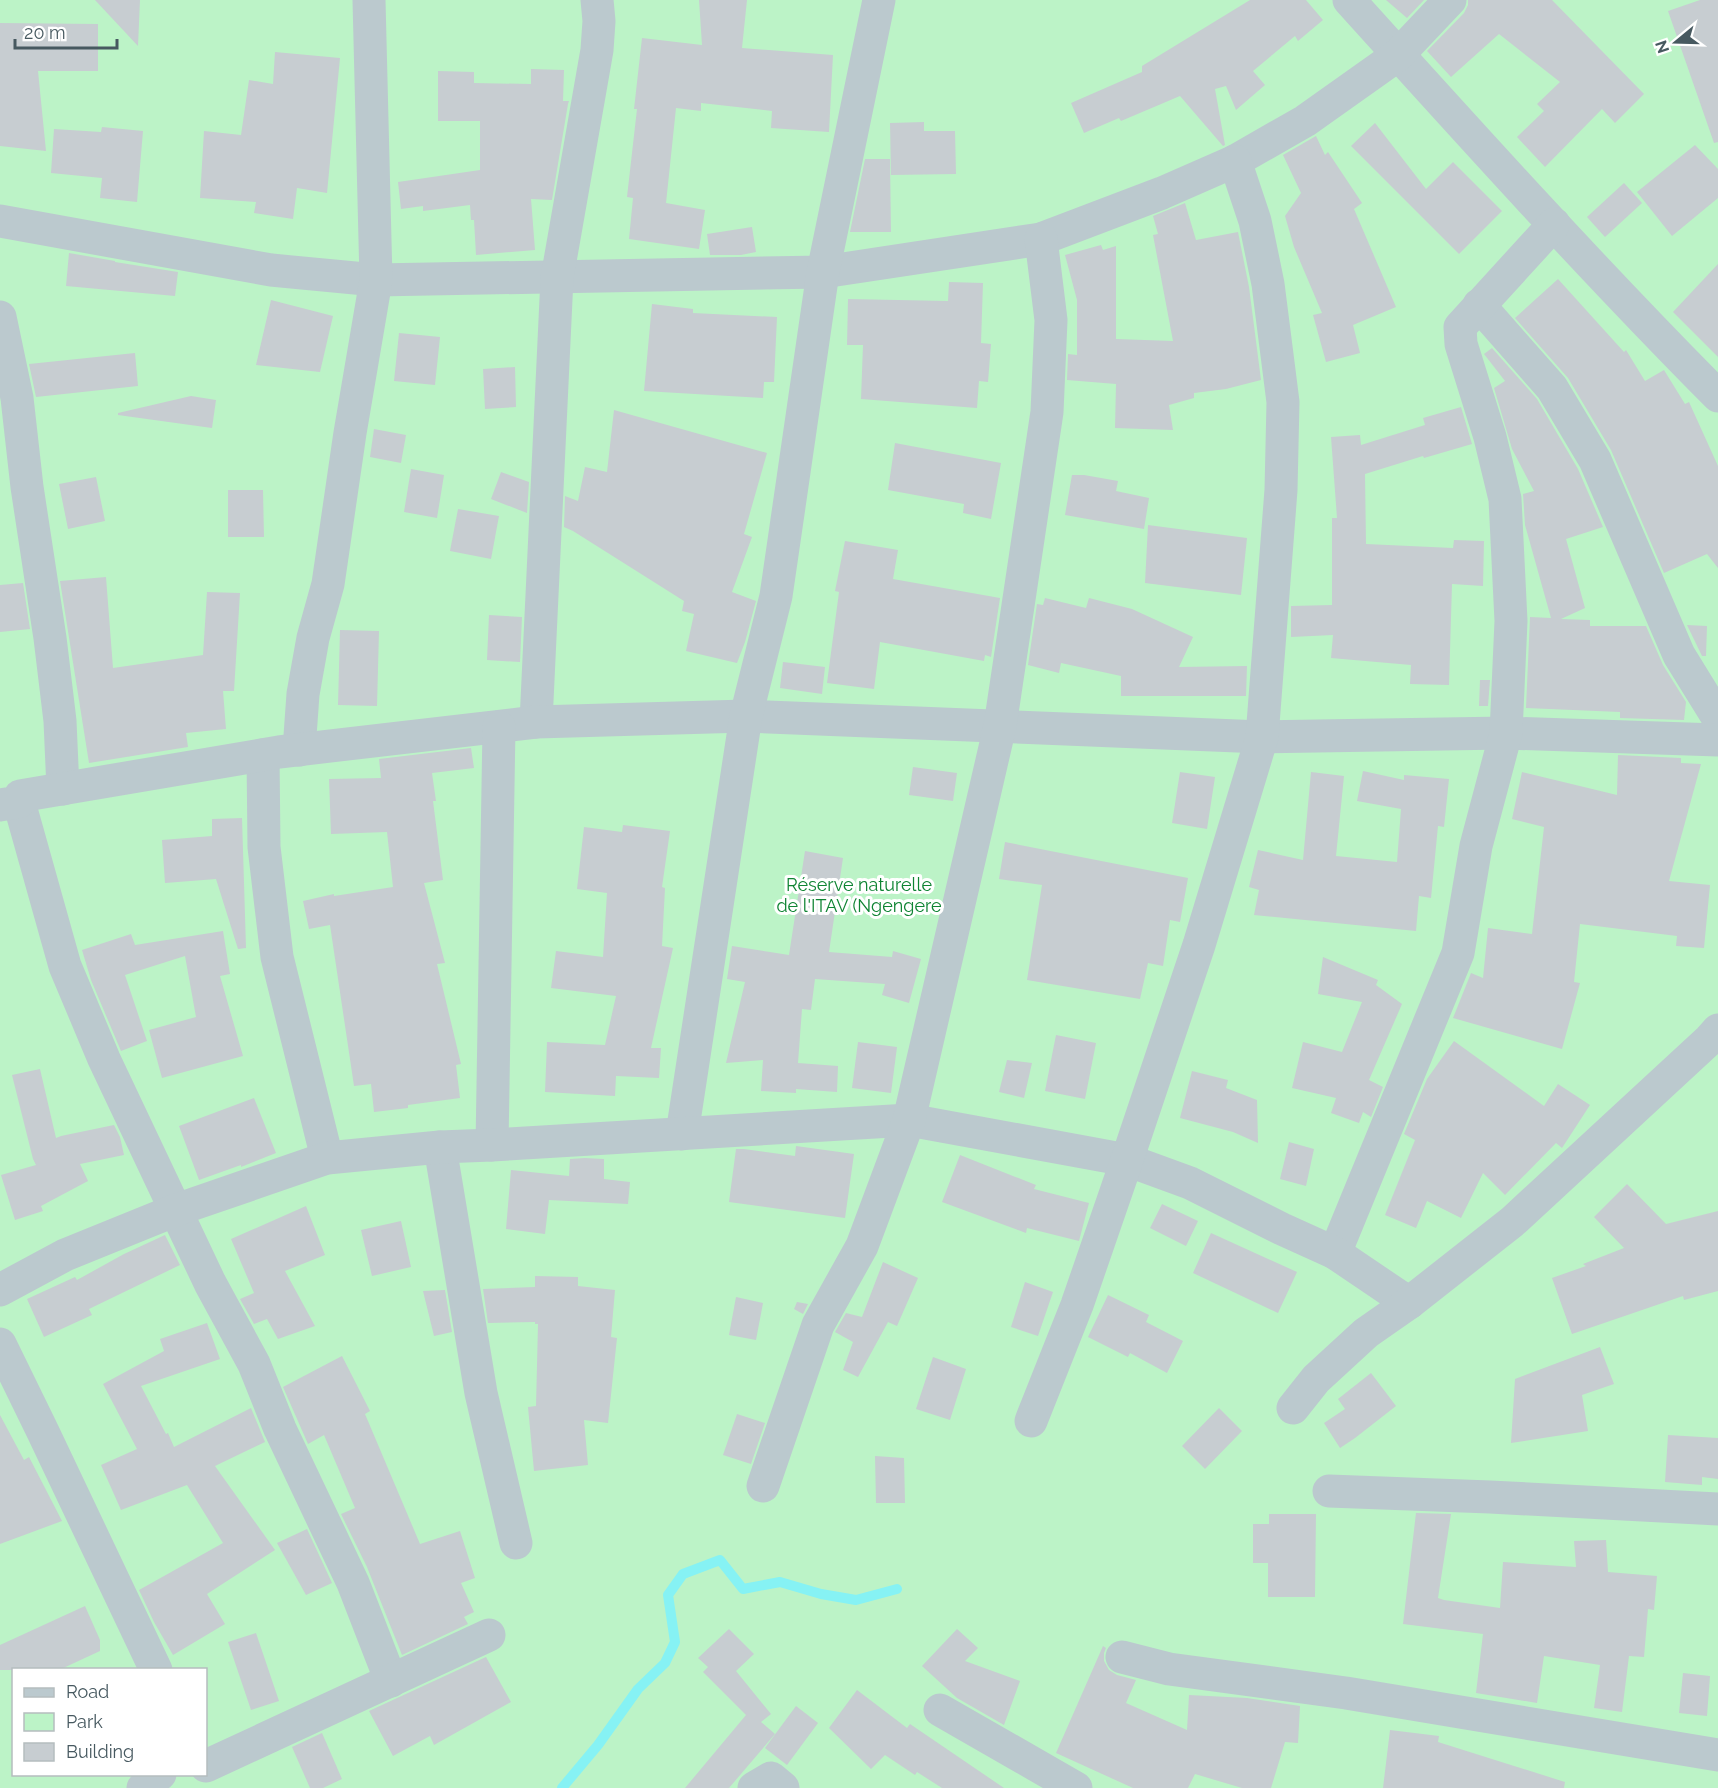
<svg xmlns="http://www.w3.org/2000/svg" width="1718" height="1788" font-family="Raleway,sans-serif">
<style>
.green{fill:#bcf3c7;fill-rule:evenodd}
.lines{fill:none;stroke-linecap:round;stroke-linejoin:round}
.stream{stroke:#86f2f4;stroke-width:10}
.building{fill:#c7cdd1}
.minor{stroke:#bbc9ce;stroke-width:33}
.labels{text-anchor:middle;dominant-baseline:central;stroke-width:6;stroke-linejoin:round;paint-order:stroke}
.park-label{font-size:18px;fill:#0f8433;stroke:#fff}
</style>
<rect width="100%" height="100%" fill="#f3f1f1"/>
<path class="green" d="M 0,0 L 1718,0 L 1718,1788 L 0,1788 ZM 14,1670 L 206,1670 L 206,1774 L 14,1774 Z"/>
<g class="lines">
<polyline class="stream" points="562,1788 598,1745 638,1689 665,1663 675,1642 668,1595 683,1574 720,1560 743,1589 780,1582 821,1594 856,1600 897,1589"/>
</g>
<g class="building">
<polygon points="95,0 140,0 138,46"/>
<polygon points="699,0 747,0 742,48 833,55 829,132 771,128 772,111 701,103 701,111 676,108 666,203 705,210 699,249 629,239 633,198 627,197 637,109 634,109 642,38 702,45"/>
<polygon points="1250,0 1306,0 1323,20 1298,41 1295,36 1253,71 1265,85 1236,110 1226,86 1215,89 1225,145 1223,146 1180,96 1121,121 1119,118 1084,133 1071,103 1142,72 1142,66"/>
<polygon points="1386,0 1424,0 1407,18"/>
<polygon points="1468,0 1552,0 1644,94 1615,123 1602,109 1545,167 1517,137 1544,111 1537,104 1560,82 1499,34 1451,77 1427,51 1464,13 1468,5"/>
<polygon points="1700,0 1718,0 1718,142 1714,143 1668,11"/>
<polygon points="0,23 98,24 98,71 38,71 46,151 0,146"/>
<polygon points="275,52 340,58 327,193 297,188 293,219 254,213 256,202 200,198 204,131 241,135 249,80 273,84"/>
<polygon points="531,69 564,70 563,101 569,101 568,104 552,200 531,199 535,250 476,255 474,220 471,220 470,205 423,211 423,206 401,209 398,182 480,170 480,121 438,121 438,71 474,72 474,83 531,84"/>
<polygon points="924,122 924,131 955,131 956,174 891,175 890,123"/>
<polygon points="1375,123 1426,189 1453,162 1502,211 1459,254 1351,146"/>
<polygon points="102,127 143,131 137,202 100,198 102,178 51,173 54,129 101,132"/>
<polygon points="1316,136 1325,155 1328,152 1362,203 1354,209 1396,307 1353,325 1360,353 1326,362 1313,315 1322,313 1294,247 1285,216 1301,193 1283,155"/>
<polygon points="1695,145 1718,169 1718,198 1672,236 1637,192"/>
<polygon points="865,159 890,159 891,232 850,232"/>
<polygon points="1624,183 1642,203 1605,237 1587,217"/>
<polygon points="1185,203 1196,240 1238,232 1249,287 1261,380 1226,389 1194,393 1194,398 1169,405 1173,430 1115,428 1116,384 1067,380 1068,354 1077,355 1077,300 1065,255 1101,245 1103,250 1116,246 1116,339 1173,341 1153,235 1158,234 1153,216"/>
<polygon points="752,227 756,252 741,255 710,255 707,234"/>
<polygon points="69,253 115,261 115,262 178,272 175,296 66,286"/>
<polygon points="1718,264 1718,357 1673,312"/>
<polygon points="1558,279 1624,352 1626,350 1645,381 1664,370 1685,404 1689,402 1718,466 1718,568 1707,554 1664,573 1611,450 1568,378 1515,318"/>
<polygon points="949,282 983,283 981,343 991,344 988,382 979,381 977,408 861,399 863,345 847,345 848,299 948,301"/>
<polygon points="271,300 333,316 320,372 256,365"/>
<polygon points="652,304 693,309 693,313 777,317 774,382 764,382 763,398 644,391"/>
<polygon points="399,333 440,337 435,385 394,381"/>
<polygon points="1492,348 1537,399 1578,469 1603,527 1566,539 1585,608 1561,619 1590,620 1590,626 1646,626 1663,665 1686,702 1684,720 1620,718 1620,712 1526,708 1530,617 1551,618 1525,525 1523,494 1534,491 1512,449 1494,388 1505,381 1484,354"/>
<polygon points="135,353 138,386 36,397 29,364"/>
<polygon points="515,367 516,407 485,409 483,369"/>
<polygon points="191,396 216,400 212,428 118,415 118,413"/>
<polygon points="1461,407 1472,444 1424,458 1423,456 1365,474 1366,544 1453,548 1454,540 1484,541 1483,586 1452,584 1449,685 1410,684 1411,665 1331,658 1333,635 1291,637 1291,606 1332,605 1332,518 1337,518 1331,437 1360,435 1361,445 1425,425 1423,418"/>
<polygon points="614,410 767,453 744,534 752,537 732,592 756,601 745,642 737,663 686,651 694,614 682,611 684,601 573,531 564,527 565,496 578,501 585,467 607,472"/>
<polygon points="374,429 406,435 401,463 370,457"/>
<polygon points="895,443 1001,463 991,519 963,513 964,504 888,490"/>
<polygon points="411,469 444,475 437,518 404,512"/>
<polygon points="501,472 529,482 527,513 491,499"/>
<polygon points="1072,475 1084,475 1118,481 1116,491 1149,498 1144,529 1065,515"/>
<polygon points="96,477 105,521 68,529 59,484"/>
<polygon points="228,490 263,490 264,537 228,537"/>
<polygon points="458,509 499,516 491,559 450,551"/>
<polygon points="1148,525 1247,538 1241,595 1145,583"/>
<polygon points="845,541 898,550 893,579 1000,598 991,657 985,655 984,661 880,642 874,689 827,683 839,592 835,591"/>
<polygon points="106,577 113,668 203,655 207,592 240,593 234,691 223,691 226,729 186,733 188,747 89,763 60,581"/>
<polygon points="23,583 30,629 0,632 0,585"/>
<polygon points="1045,598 1086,608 1089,598 1132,609 1193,637 1179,667 1247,666 1246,696 1121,696 1121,676 1061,663 1059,673 1028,665 1037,604 1043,605"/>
<polygon points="489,615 522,617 520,662 487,660"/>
<polygon points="1687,625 1707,626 1706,656 1702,656"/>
<polygon points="340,630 379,631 377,706 338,705"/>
<polygon points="783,662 825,667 822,694 780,688"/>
<polygon points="1480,680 1490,680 1488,706 1479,706"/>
<polygon points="471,748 474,768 432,773 436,801 433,801 443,880 424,883 445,963 437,964 461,1064 456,1065 460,1098 408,1105 408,1108 374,1112 371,1084 354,1086 330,925 309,929 303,901 334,894 334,896 393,887 387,832 331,834 329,779 381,778 379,759"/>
<polygon points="1618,755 1681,758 1681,763 1701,764 1669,881 1710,885 1704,948 1676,946 1677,936 1580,924 1574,982 1580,983 1562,1049 1453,1018 1471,973 1483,978 1488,928 1532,934 1544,827 1512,819 1522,772 1617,795"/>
<polygon points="913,767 957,773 953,801 909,795"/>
<polygon points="1363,771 1404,780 1404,775 1449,779 1444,827 1438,826 1431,898 1419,896 1416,931 1254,915 1259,890 1249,887 1258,850 1303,860 1311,772 1344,776 1336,856 1397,862 1401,809 1357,801"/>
<polygon points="1180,772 1215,777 1207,829 1172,823"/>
<polygon points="242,818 246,948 238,949 216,879 165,883 162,840 212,836 212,819"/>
<polygon points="623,825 670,831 662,887 665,888 662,946 673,948 651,1048 661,1048 659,1078 616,1076 615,1096 545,1092 547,1042 605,1045 616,996 551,988 556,951 603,957 607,893 577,889 584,827 622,832"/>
<polygon points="1005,842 1188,878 1180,922 1170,920 1163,966 1148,963 1140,999 1027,980 1042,885 999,879"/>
<polygon points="805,851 843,858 829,952 892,957 893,951 921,959 909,1003 882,995 885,984 815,979 811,1010 802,1009 798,1063 838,1066 837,1092 796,1089 796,1093 761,1091 763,1060 726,1063 745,982 727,979 732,946 789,955"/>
<polygon points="223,931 230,974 220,976 243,1056 162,1078 149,1030 196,1017 185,956 125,975 147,1041 121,1051 91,980 82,950 131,934 135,945"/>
<polygon points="1323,957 1378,980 1376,985 1402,1004 1369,1080 1383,1087 1371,1117 1363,1112 1359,1123 1331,1113 1336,1098 1292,1088 1303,1042 1342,1052 1362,1002 1318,994"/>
<polygon points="1056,1035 1096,1043 1085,1099 1045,1091"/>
<polygon points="1454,1041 1544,1106 1558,1084 1590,1105 1562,1148 1556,1143 1505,1195 1483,1173 1461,1218 1427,1201 1416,1228 1385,1215 1415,1140 1404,1134 1427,1079"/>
<polygon points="858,1042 897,1047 891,1093 852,1088"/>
<polygon points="1007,1060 1032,1063 1024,1098 999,1092"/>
<polygon points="40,1069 56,1138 61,1136 114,1125 120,1137 124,1155 80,1164 88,1181 41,1206 43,1211 15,1220 1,1175 36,1165 33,1159 12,1075"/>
<polygon points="1192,1071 1228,1080 1226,1088 1257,1100 1258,1143 1233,1132 1180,1118"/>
<polygon points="254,1098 276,1153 241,1167 241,1165 199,1180 179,1126"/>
<polygon points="1289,1142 1314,1149 1306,1186 1280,1179"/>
<polygon points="796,1146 854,1154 845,1218 729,1202 736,1149 744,1149 795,1156"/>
<polygon points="960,1155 1036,1185 1034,1189 1089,1203 1079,1241 1027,1228 1026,1233 942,1202"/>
<polygon points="585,1158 604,1159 604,1179 630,1182 628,1204 549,1200 545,1234 506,1229 511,1170 569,1176 570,1159"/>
<polygon points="1627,1184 1666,1224 1718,1211 1718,1291 1684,1300 1683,1296 1572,1334 1552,1278 1586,1266 1583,1264 1624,1248 1594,1217"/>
<polygon points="1162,1204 1198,1221 1186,1246 1150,1228"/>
<polygon points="306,1206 325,1255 285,1271 315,1326 278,1339 267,1319 254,1324 240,1299 254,1293 231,1239"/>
<polygon points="401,1221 411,1267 372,1276 361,1230"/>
<polygon points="1211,1233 1297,1272 1278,1313 1193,1273"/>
<polygon points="165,1235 180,1265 89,1309 92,1315 44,1337 27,1299 75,1277 77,1280 124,1254"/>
<polygon points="883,1262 918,1278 897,1326 888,1322 858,1377 843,1370 853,1342 835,1332 846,1313 862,1317"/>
<polygon points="535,1276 578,1277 578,1286 615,1290 611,1337 617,1338 608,1423 584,1420 588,1465 534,1471 528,1407 536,1406 538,1324 535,1324 535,1322 488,1323 483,1289 535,1287"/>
<polygon points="1025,1282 1053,1292 1038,1336 1011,1327"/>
<polygon points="445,1290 452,1332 434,1336 423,1291"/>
<polygon points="1108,1295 1149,1315 1146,1322 1183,1341 1167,1373 1130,1353 1128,1357 1088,1337"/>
<polygon points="736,1297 763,1303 756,1340 729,1335"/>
<polygon points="797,1302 808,1304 803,1314 794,1309"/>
<polygon points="207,1323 220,1359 141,1386 166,1434 168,1433 174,1447 251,1408 265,1442 215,1466 275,1550 207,1594 225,1624 173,1655 154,1622 139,1590 223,1543 187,1485 121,1510 101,1465 137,1449 103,1384 164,1351 160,1339"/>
<polygon points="1600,1347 1614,1384 1582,1395 1588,1431 1511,1443 1515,1379"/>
<polygon points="342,1356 370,1411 365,1414 420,1544 460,1531 475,1578 461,1583 474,1612 464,1617 468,1624 402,1655 367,1567 341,1514 355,1508 324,1435 308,1444 283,1387"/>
<polygon points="933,1357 966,1369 950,1420 916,1409"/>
<polygon points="1371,1373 1396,1406 1355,1438 1340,1448 1324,1423 1345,1409 1338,1399"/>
<polygon points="1219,1408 1242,1431 1205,1469 1182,1446"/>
<polygon points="737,1414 765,1423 751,1464 723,1455"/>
<polygon points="0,1415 24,1460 29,1457 62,1521 0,1544"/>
<polygon points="1668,1435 1718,1438 1718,1479 1702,1477 1702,1485 1665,1482"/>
<polygon points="875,1456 904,1458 905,1503 876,1503"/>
<polygon points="1416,1513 1451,1514 1438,1598 1444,1600 1500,1608 1503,1562 1576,1567 1574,1541 1606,1540 1608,1572 1657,1576 1654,1610 1648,1609 1644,1657 1629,1656 1622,1712 1594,1708 1600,1665 1544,1656 1537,1703 1476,1693 1483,1634 1403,1624"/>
<polygon points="1269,1514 1316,1514 1315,1597 1268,1597 1268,1563 1253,1563 1253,1524 1269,1524"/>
<polygon points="307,1529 332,1583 306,1595 277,1543"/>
<polygon points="85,1606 100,1640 100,1651 59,1670 0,1670 0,1645"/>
<polygon points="729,1629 754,1654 736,1671 771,1714 761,1722 775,1734 729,1788 685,1788 746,1715 703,1672 708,1667 698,1658"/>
<polygon points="957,1629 978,1648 965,1661 1020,1681 1004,1725 957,1698 922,1666"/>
<polygon points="256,1633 279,1701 251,1710 228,1642"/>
<polygon points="1103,1646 1106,1648 1104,1653 1104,1661 1109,1670 1117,1675 1136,1680 1126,1703 1187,1730 1189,1695 1247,1698 1300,1706 1298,1743 1285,1742 1271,1788 1242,1788 1195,1774 1188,1788 1133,1788 1056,1753"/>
<polygon points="486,1657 511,1702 434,1745 430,1736 393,1756 369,1711"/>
<polygon points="1683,1673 1710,1676 1707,1716 1679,1713"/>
<polygon points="857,1690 907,1728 910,1724 1004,1788 942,1788 917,1772 915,1775 885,1755 871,1769 829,1728"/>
<polygon points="796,1706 818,1723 787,1765 765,1748"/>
<polygon points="1390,1730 1439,1736 1438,1742 1565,1782 1564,1788 1383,1788"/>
<polygon points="322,1733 342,1779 323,1788 310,1788 292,1747"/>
</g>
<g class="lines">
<g class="minor">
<path d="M 1349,0 C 1470,134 1591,268 1718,396"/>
<polyline points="0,221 271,270 376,280 823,272 1041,239 1162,193 1235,161 1305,121 1398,55 1450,0"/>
<polyline points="1479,305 1552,388 1595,460 1679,655 1718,718"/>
<polyline points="0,317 17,398 27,487 50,638 60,721 63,789"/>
<polyline points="536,722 557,278 597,50 599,21 597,0"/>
<polyline points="299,750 303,694 313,638 328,584 350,433 376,280 369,0"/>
<polyline points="263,755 264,847 277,957 327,1158"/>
<polyline points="19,802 65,966 104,1059 210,1283 254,1364 280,1429 353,1583 391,1681"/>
<polyline points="0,805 19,802 20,796 279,752 536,722 746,716 1262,737 1506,733 1718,740"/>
<polyline points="682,1134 746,716 776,596 823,272 879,0"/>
<polyline points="492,1145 499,727"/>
<polyline points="440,1147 481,1393 516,1543"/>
<polyline points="1335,1253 1458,953 1476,846 1506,733 1511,621 1505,499 1490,437 1461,344 1460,327 1554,224"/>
<polyline points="0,1290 65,1255 176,1210 327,1158 440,1147 492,1145 909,1120 1127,1160 1190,1183 1282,1229 1335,1253 1409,1303"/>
<polyline points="0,1344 43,1432 156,1670"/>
<polyline points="1293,1408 1316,1379 1366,1333 1409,1303 1512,1222 1710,1039 1718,1030"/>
<polyline points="1031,1421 1077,1305 1127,1160 1199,945 1262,737 1281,490 1283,402 1268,284 1255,221 1235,161"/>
<polyline points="763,1486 818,1325 862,1246 909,1120 1000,726 1047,412 1051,320 1041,239"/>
<polyline points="1329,1491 1490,1497 1718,1509"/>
<polyline points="1122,1657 1169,1669 1346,1693 1718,1755"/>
<polyline points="940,1710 1076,1788"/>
<polyline points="206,1766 489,1635"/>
<polyline points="143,1788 160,1774"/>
<polyline points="754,1788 771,1778 783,1788"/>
</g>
</g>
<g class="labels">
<g class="park-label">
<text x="859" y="884">Réserve naturelle<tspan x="859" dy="21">de l'ITAV (Ngengere</tspan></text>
</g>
</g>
<rect x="12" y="1668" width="195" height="108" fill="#ffffff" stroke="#b5bdbf" stroke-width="1.5"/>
<rect x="24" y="1688" width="30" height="9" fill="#bbc9ce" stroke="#b5bdbf" stroke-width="1.5"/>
<text x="66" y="1698" font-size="18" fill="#475960">Road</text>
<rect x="24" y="1713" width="30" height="18" fill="#bcf3c7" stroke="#b5bdbf" stroke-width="1.5"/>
<text x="66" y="1728" font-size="18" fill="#475960">Park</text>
<rect x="24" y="1743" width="30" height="18" fill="#c7cdd1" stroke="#b5bdbf" stroke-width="1.5"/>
<text x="66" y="1758" font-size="18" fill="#475960">Building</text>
<g transform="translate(1676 42) rotate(251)" stroke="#ffffff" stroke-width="4.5" paint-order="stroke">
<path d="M0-4.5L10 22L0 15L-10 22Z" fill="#475960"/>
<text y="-9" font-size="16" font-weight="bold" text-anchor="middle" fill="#475960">N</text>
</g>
<path d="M15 39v9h102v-9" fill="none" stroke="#475960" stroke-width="3"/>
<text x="24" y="39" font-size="18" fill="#475960" stroke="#ffffff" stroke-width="4.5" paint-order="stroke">20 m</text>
</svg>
